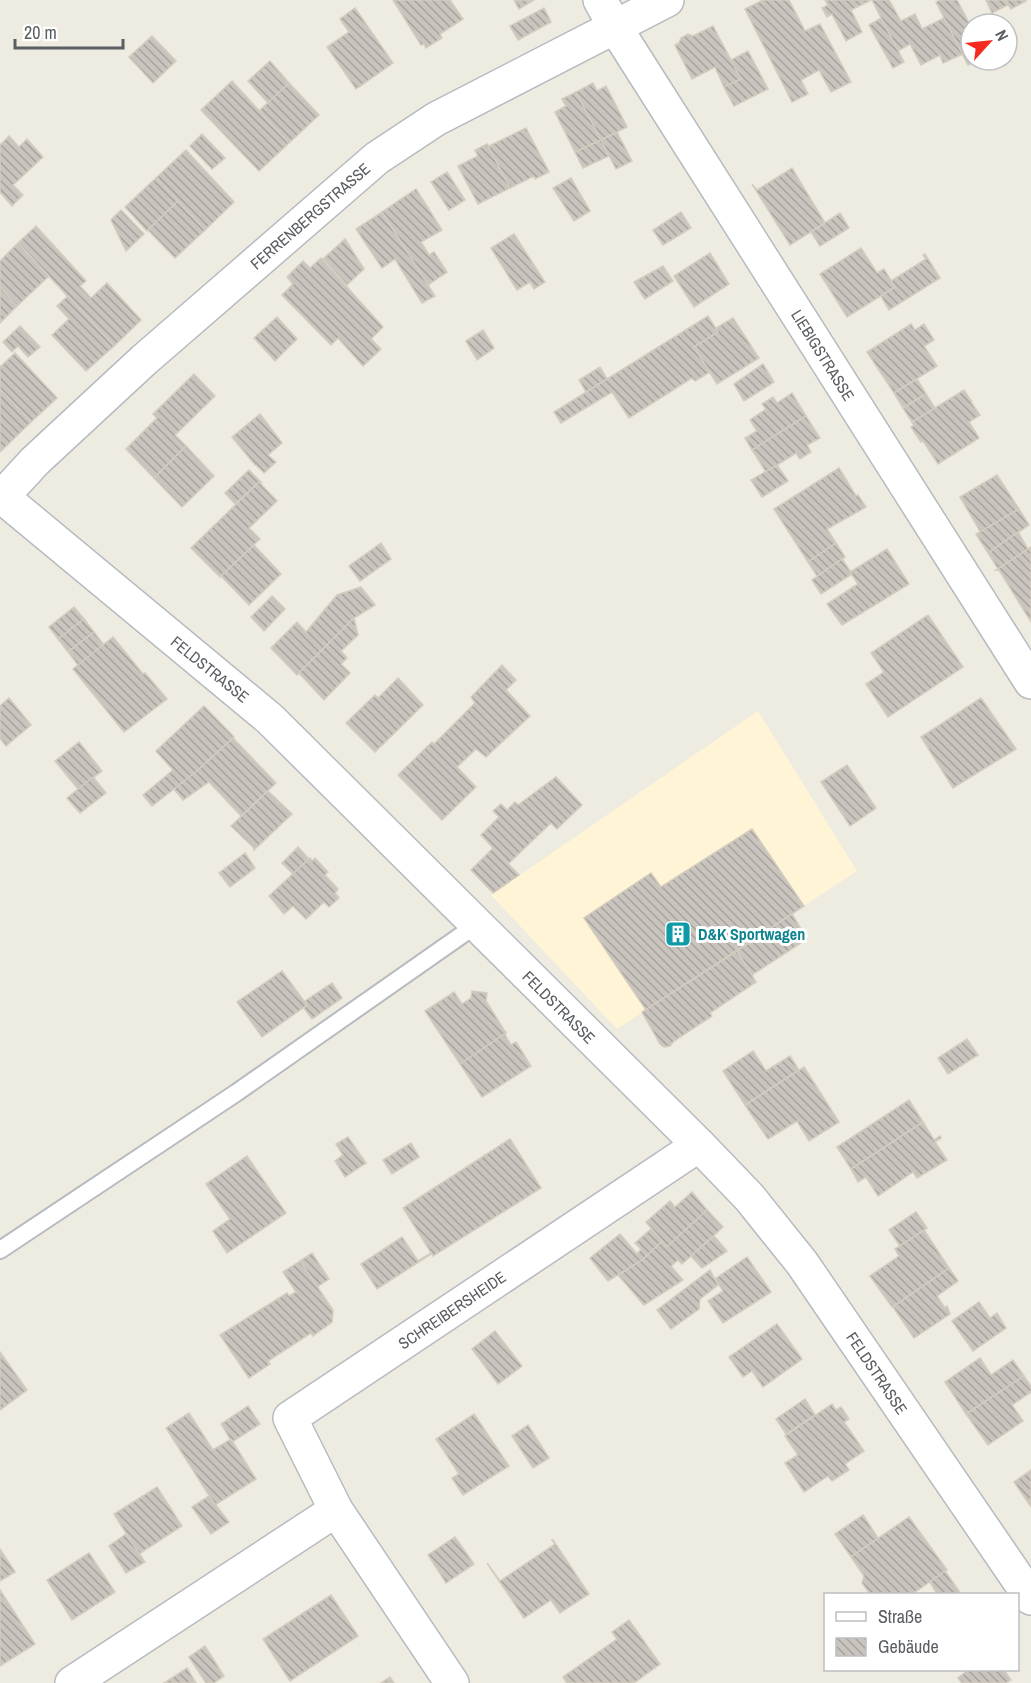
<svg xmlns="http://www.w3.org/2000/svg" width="1031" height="1683" font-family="'Archivo Narrow',sans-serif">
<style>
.commercial{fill:#fff4d5}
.building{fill:url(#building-back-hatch);stroke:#d3ccbf;stroke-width:1.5}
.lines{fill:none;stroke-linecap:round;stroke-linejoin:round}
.service-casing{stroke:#b7babf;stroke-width:20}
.minor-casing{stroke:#b7babf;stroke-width:36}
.service{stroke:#fff;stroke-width:16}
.minor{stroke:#fff;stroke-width:33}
.labels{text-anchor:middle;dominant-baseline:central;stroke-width:6;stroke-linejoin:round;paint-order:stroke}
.street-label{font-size:16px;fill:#5a5e63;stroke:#fff}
.culture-label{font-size:16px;font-weight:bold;fill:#0d838f;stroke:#fff;text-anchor:start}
</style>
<defs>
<pattern id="building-back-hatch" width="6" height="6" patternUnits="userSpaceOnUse" patternTransform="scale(1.5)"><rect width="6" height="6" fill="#c9c5be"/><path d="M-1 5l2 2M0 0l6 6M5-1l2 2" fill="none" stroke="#a6a39e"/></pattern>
</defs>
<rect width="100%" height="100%" fill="#eeebe1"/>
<polygon class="commercial" points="758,711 857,871 617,1029 491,895"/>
<g class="building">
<polygon points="393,0 450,0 463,19 440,34 442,38 426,48 424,44 421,45"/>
<polygon points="514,0 534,0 519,9"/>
<polygon points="763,0 789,0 805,31 820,24 851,82 831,92 819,70 801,80 808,94 792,102 745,9"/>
<polygon points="825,0 871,0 851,10 862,32 846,41 832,14 827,17 822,8 828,5"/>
<polygon points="872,0 889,0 901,21 915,14 922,29 944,18 963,54 943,63 940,55 921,65 910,44 898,51"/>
<polygon points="940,0 957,0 971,27 971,60 978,60 968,65 936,2"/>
<polygon points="986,0 1005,0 1008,5 992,13"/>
<polygon points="1005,0 1026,0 1026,1 1011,9"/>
<polygon points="355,8 393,63 356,89 327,47 349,32 340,19"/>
<polygon points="544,8 551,22 518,40 510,26"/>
<polygon points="881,18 904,62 893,68 869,25"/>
<polygon points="713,26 741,79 724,87 715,67 692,79 675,45 679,43 681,38 688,34 693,36"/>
<polygon points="152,36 176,61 153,83 129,57"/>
<polygon points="748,51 768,89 734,106 724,87 741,79 731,60"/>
<polygon points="270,61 289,83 268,103 248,81"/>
<polygon points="232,81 289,143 259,171 201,110"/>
<polygon points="289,83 319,115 289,143 259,111"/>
<polygon points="593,83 597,91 606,86 627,127 601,140 576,92"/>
<polygon points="576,92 601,140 575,152 555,112 566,106 562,99"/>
<polygon points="526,128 549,172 535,179 534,176 510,188 487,144 489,146"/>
<polygon points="617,132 632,161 616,169 601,140"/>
<polygon points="202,134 225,158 212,169 190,146"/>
<polygon points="9,136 19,147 27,139 43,157 13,185 23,195 12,206 0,192 0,145"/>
<polygon points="601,140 609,156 583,168 575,152"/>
<polygon points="487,144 510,188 478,204 458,166 478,156 475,150"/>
<polygon points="186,150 234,202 205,230 156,178"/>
<polygon points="792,168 825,223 790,245 752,184 757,190"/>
<polygon points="447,172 465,200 449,210 431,182"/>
<polygon points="156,178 178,201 147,231 125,207"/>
<polygon points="571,178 590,211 574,221 553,188"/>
<polygon points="416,189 442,230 421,242 429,255 434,252 447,272 428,285 382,212"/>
<polygon points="178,201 205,230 175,258 148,230"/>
<polygon points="121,210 144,234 126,251 111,220"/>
<polygon points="382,212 435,296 422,303 395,259 382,268 356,229"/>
<polygon points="681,212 691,228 663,245 653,230"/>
<polygon points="840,213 849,228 820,246 811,232"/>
<polygon points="36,226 86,281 80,286 91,298 107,283 141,320 114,346 18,243"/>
<polygon points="514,234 545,282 534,289 530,282 517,290 491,248"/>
<polygon points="345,239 364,269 347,285 323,259"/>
<polygon points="18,243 49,276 17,306 0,287 0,261"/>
<polygon points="861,248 877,273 884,269 895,287 847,317 820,274"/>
<polygon points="710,253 729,284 694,307 674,276"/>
<polygon points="925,254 940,278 889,310 881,296 895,287 891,281 926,259 923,255"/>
<polygon points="321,258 383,327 371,339 381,349 363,366 338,338 331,345 282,295 293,284 287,277 303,261 310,268"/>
<polygon points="663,266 673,281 645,299 634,282"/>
<polygon points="0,287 17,306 0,323"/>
<polygon points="68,296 114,346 86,371 52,335 69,319 57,306"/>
<polygon points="708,316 718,332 694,347 710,372 695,381 692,378 629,418 612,392 561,423 554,412"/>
<polygon points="277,317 297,339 275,361 254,338"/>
<polygon points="733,318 759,358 717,384 694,347 718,332 716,328"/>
<polygon points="911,324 915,330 924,324 934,340 924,346 937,366 894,393 867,352"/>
<polygon points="20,326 40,347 28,357 18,346 12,352 3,342"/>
<polygon points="483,330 494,348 477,360 466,341"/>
<polygon points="15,353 57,398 31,422 0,389 0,367"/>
<polygon points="763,364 774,382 744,401 734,384"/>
<polygon points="600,367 607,379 586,392 579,380"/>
<polygon points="194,374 215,396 175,435 186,446 154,478 126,449 157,418 153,414"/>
<polygon points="917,379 926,394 903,408 894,393"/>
<polygon points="0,389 31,422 0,452"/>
<polygon points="964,390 971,401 972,400 971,402 980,415 969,422 979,438 938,464 923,441 921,442 911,427 914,425 912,422"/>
<polygon points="792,393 806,416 752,450 745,438 757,431 750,420 766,409 762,404 773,397 777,403"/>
<polygon points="926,394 935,408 912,422 903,408"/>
<polygon points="260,414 282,443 268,455 276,462 264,473 256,465 255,465 232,437"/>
<polygon points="806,416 820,438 807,445 811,452 800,459 796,453 766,472 752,450"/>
<polygon points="186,446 214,476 182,507 154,478"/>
<polygon points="777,465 788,481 762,497 751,480"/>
<polygon points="839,468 856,496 858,495 866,507 827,529 836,543 808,562 774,509"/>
<polygon points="249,470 261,482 259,482 235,504 225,493"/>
<polygon points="997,475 1019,509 981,533 960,497"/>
<polygon points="259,482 277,501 249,528 260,539 220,577 191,548"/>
<polygon points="1019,509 1029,525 988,553 976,534"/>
<polygon points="1018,532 1028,549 998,569 988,553"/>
<polygon points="381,543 391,559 360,581 349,566"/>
<polygon points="836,543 845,557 817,576 808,562"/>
<polygon points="254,545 281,574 249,605 221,576"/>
<polygon points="1031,547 1031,622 999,570 996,570"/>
<polygon points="887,549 909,584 842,625 827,604 858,584 850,572"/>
<polygon points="842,559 852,574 821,594 812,580"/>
<polygon points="361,587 375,605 354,618 297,675 271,648 297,622 306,632 337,595"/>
<polygon points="272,596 285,609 264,631 251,617"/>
<polygon points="74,607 84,619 58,639 49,627"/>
<polygon points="928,615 963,667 888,717 866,684 884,672 871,653"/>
<polygon points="354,618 358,635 341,651 347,658 341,664 350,673 324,700 299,673"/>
<polygon points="84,619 94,632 68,652 58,639"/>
<polygon points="94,632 104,645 78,665 68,652"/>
<polygon points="113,637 143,674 145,673 167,699 124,732 73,669"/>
<polygon points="502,665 516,680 506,690 530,716 486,757 476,749 457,767 476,787 442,820 398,775 432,742 434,744 475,703 471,697"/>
<polygon points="398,678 423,705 375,752 346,723 375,695 378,698"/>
<polygon points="9,698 31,725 6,746 0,738 0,706"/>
<polygon points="981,698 1016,749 953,788 921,737"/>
<polygon points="204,706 234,737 197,771 152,806 143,795 173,770 156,751"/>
<polygon points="233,738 276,783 241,816 209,782 183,800 174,789 197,771"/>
<polygon points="79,742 102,771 78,789 55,761"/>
<polygon points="847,765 876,808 850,826 821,782"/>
<polygon points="93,777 106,793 80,813 67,798"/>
<polygon points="556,777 582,805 557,829 551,823 508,864 481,835 499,817 493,811 501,804 507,810 515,802 518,805"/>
<polygon points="268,791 292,814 254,850 254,848 231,826"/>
<polygon points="752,829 804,906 646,1010 584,918 651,873 661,887"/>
<polygon points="298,847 309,859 293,874 282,863"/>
<polygon points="493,848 519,875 493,893 471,870"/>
<polygon points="245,853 255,868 230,887 219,873"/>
<polygon points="310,858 312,861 315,858 328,872 325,875 338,889 335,893 339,898 329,907 324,902 306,919 293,906 284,914 269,896"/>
<polygon points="792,914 807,939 752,975 737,951"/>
<polygon points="737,951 756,982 710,1013 712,1016 674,1041 670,1046 664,1047 660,1044 642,1012"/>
<polygon points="282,971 307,1005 262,1037 237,1002"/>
<polygon points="332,983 342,998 312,1019 304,1008 307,1005 305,1001"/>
<polygon points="472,991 487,993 486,1001 506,1033 460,1064 425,1011 454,992 462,1004 471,998"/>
<polygon points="506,1033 505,1035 511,1045 516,1042 531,1066 482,1097 460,1064"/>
<polygon points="967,1039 978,1055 948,1074 938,1058"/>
<polygon points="753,1051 766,1071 790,1056 799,1070 745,1105 723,1071"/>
<polygon points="804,1067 839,1122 809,1141 797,1121 768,1139 745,1105"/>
<polygon points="909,1100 923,1122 851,1169 837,1147"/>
<polygon points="923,1122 934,1140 940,1136 941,1138 935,1142 947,1160 917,1178 913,1172 878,1196 866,1177 858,1182 851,1169"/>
<polygon points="348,1137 366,1163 345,1177 335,1161 343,1155 336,1144"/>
<polygon points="510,1139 541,1188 433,1256 403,1208"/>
<polygon points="411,1143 419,1157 392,1174 383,1160"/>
<polygon points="247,1156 286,1213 227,1253 213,1231 230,1219 206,1184"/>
<polygon points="692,1192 707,1210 667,1247 646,1222 670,1201 675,1207"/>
<polygon points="707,1210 723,1227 682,1264 678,1260 671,1266 683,1280 644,1305 618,1275 642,1260 662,1241 667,1247"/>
<polygon points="916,1212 927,1228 900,1246 889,1230"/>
<polygon points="651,1229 662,1241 642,1260 608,1281 590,1258 620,1234 637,1254 641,1249 635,1243"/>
<polygon points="924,1230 949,1268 892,1307 870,1276 899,1256 895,1249"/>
<polygon points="714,1236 727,1251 702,1268 691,1256"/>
<polygon points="402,1237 418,1261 431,1253 431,1254 377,1289 361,1264"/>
<polygon points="312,1253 329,1279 317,1287 300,1261"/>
<polygon points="747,1257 771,1292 723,1323 708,1301 723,1291 715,1279"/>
<polygon points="300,1261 333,1310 332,1322 313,1336 311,1333 268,1361 270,1364 249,1378 220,1335 287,1293 289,1296 296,1292 283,1272"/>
<polygon points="949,1268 958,1281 937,1296 945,1308 947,1306 950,1314 914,1338 893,1307"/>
<polygon points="710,1270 718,1285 700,1299 699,1309 671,1329 657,1310"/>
<polygon points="979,1302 990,1318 997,1313 1006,1328 973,1351 952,1321"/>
<polygon points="777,1324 802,1359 763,1387 752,1371 743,1377 729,1357"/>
<polygon points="495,1331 522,1366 498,1384 472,1349"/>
<polygon points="0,1352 27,1390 0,1410"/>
<polygon points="980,1358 991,1375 1013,1360 1024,1376 966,1414 945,1382"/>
<polygon points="1024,1376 1031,1386 1031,1392 1012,1405 1023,1421 988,1445 966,1414"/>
<polygon points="805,1399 815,1415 786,1434 776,1419"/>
<polygon points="832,1404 836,1410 841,1407 849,1419 844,1422 864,1451 845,1464 849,1470 832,1481 828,1476 804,1492 785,1463 798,1455 785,1436"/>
<polygon points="248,1406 260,1424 232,1442 221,1424"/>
<polygon points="189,1413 213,1450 231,1439 256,1479 215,1505 166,1428"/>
<polygon points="474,1414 509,1466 463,1495 452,1478 459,1474 436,1439"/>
<polygon points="528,1425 549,1458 533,1468 512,1436"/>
<polygon points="1031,1470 1031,1507 1014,1482"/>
<polygon points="157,1487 182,1526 139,1554 114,1514"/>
<polygon points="209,1496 229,1522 211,1534 192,1507"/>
<polygon points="863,1515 878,1538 851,1557 835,1534"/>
<polygon points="909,1517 947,1570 912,1594 907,1593 870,1594 862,1583 864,1576 851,1557"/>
<polygon points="126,1534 145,1562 126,1573 109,1546"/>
<polygon points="455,1537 474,1564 446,1583 428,1555"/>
<polygon points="552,1540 553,1540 589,1594 560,1613 551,1600 524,1618 487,1563 500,1581 555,1544"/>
<polygon points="0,1549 15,1572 0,1581"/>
<polygon points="89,1553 115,1592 72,1620 47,1580"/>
<polygon points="945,1571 961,1594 937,1594 930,1582"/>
<polygon points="0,1590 35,1644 0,1666"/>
<polygon points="331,1595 358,1636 290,1681 263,1639"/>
<polygon points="629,1620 660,1664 634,1683 567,1683 563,1677 617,1639 612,1632"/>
<polygon points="205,1646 224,1676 214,1683 206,1683 189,1657"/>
<polygon points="187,1668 196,1683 164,1683"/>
<polygon points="966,1670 1004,1670 1011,1680 1006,1683 962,1683 958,1678 967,1671"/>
<polygon points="390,1677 394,1683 381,1683"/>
</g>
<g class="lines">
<defs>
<polyline id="service" points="0,1250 236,1093 476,925"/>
<g id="minor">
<polyline points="600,0 615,27 1031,682"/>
<polyline points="0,495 270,719 699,1145 749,1197 802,1263 1031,1598"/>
<polyline points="0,499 35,461 144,360 377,158 436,119 667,0"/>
<polyline points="72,1683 336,1510"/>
<polyline points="452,1683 336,1510 290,1418 699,1145"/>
</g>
</defs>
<use href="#service" class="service-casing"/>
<use href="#minor" class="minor-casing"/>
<use href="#service" class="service"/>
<use href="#minor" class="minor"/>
</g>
<defs>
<symbol id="building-square" viewBox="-11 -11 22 22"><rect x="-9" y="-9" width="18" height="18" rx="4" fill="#0f9aa8" stroke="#fff"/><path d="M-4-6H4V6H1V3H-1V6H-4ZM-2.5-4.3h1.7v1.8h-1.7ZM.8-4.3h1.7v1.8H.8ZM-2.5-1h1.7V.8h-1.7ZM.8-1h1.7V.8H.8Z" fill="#fff"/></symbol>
</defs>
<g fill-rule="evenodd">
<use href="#building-square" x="663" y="919" width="30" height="30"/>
</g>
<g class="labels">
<g class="street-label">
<text transform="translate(310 216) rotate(-41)">FERRENBERGSTRASSE</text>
<text transform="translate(823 355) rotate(58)">LIEBIGSTRASSE</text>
<text transform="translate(210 669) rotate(39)">FELDSTRASSE</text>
<text transform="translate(559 1007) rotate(45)">FELDSTRASSE</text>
<text transform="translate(452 1310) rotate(-34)">SCHREIBERSHEIDE</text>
<text transform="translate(877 1373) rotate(56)">FELDSTRASSE</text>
</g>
<g class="culture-label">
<text x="698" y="934">D&amp;K Sportwagen</text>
</g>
</g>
<rect x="824" y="1593" width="195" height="78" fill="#ffffff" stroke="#bdbfc1" stroke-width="1.5"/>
<rect x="836" y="1612" width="30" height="9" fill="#ffffff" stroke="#bdbfc1" stroke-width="1.5"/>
<text x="878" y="1623" font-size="18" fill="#5a5e63">Straße</text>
<rect x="836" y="1638" width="30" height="18" fill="url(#building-back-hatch)" stroke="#bdbfc1" stroke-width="1.5"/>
<text x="878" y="1653" font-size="18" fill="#5a5e63">Gebäude</text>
<g transform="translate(989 42) rotate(63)"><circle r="28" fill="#ffffff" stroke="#bdbfc1" stroke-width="1.5"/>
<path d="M0-4.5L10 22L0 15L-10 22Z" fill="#f52b20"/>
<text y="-9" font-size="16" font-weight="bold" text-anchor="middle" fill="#5a5e63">N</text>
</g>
<path d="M15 39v9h108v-9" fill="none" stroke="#5a5e63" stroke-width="3"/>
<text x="24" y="39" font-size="18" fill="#5a5e63" stroke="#ffffff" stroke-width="4.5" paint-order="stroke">20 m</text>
</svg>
